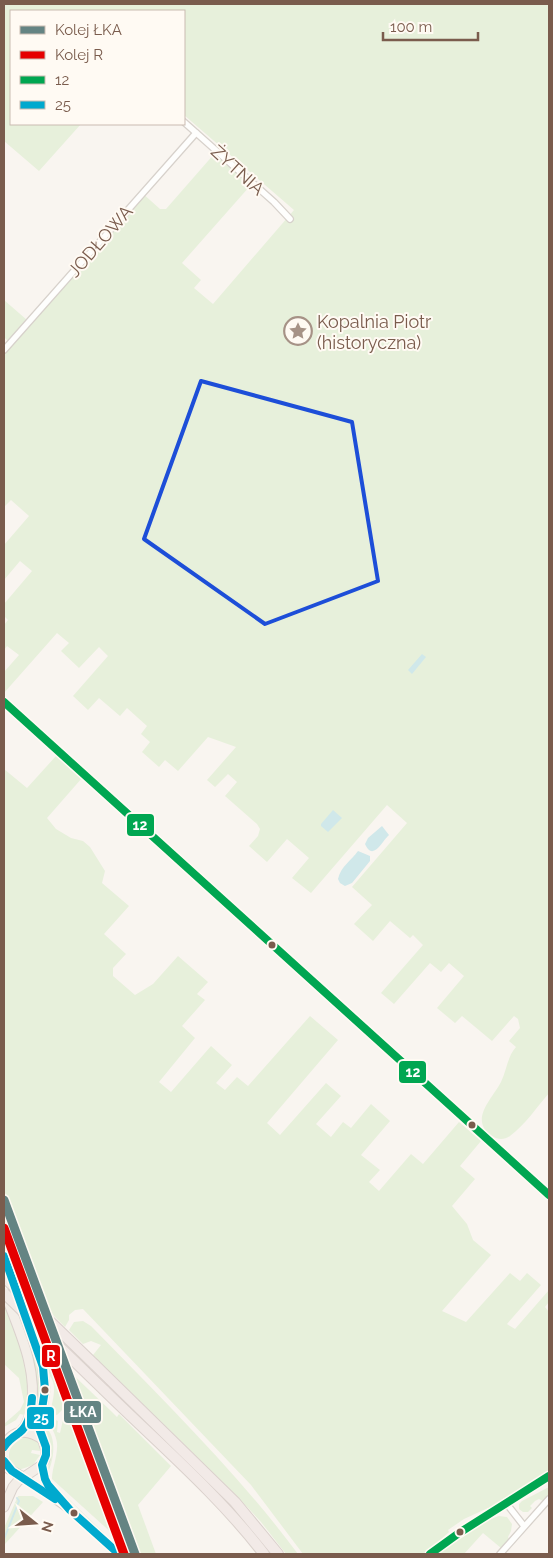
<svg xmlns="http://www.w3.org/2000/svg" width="553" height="1558" font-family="Raleway,sans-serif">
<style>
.green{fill:#e7f0db}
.water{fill:#d0e8ea}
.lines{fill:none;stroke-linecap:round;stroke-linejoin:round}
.stream{stroke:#d0e8ea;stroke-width:2}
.minor-casing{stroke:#d7d1cb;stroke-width:8}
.tertiary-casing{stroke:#d7d1cb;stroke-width:9}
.primary-casing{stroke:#dad1cc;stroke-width:11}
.motorway-casing{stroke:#dad1cc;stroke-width:12}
.minor{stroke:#fefefd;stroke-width:5.5}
.tertiary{stroke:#fefefd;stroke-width:7}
.primary{stroke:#f3eee8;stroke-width:9}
.motorway{stroke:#f2eae7;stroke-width:10}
.motorway-bridge-casing{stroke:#dad1cc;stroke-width:12;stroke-linecap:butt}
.motorway-bridge{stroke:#f2eae7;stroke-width:10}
.bus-1-casing{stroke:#fffaf3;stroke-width:11}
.bus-2-casing{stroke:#fffaf3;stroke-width:11}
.bus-1{stroke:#00a651;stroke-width:8}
.bus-2{stroke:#00a9ce;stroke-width:8}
.rail-1-casing{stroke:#fffaf3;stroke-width:12}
.rail-2-casing{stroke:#fffaf3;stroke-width:12}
.rail-1{stroke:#648483;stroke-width:9}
.rail-2{stroke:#e50000;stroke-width:9}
.marked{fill:none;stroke:#1d4ed8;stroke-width:4;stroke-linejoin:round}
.bus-dot{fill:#7a5c4d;stroke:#fffaf3;stroke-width:2}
.labels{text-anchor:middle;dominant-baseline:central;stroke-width:4;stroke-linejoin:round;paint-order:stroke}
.street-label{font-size:18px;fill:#7a5c4d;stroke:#fffaf3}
.poi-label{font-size:18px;fill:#7a5c4d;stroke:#fffaf3;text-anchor:start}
.line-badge{stroke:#fffaf3;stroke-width:2}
.badge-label{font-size:14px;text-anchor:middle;font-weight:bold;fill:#fff}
</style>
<rect width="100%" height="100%" fill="#f9f5f0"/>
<g class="green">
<path d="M 4,4 L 549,4 L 549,1093 C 537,1107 525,1125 510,1136 C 504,1140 498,1140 492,1136 C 468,1120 493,1098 501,1082 C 507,1070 507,1057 516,1047 L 509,1041 L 520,1028 L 518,1019 L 514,1016 L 492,1041 L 462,1016 L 455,1023 L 437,1008 L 464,976 L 449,963 L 441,972 L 430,963 L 394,1004 L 381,993 L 423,945 L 413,935 L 410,938 L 390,921 L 373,941 L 354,924 L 372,905 L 352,887 L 407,823 L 387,805 L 311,893 L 292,878 L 309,858 L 287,839 L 267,862 L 249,846 L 258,836 L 260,829 L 257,824 L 225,796 L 237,782 L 228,774 L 215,787 L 207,780 L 236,747 L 208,737 L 178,771 L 165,760 L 159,767 L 142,752 L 150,742 L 141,734 L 147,726 L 127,708 L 120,716 L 99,698 L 88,710 L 73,696 L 108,656 L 99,647 L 79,668 L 61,651 L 69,643 L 57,633 L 4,693 L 4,672 L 19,655 L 7,646 L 4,650 L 4,625 L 8,620 L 4,616 L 4,604 L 32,571 L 20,561 L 4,580 L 4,545 L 29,516 L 11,500 L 4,507 L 4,348 L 9,342 L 4,337 L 4,300 L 27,320 L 141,192 L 160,209 L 166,209 L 215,153 L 250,186 L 182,263 L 201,280 L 194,288 L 213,304 L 294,210 L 184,115 L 184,11 L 11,11 L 11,124 L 81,124 L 39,171 L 4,141 Z"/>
<polygon points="56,756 82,778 47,818 56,829 71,838 83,841 90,847 105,871 102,883 129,906 104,934 126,954 113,968 113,976 135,995 153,984 178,956 208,982 197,994 205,1000 182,1026 195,1038 159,1082 171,1092 211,1046 232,1065 216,1083 225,1090 237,1077 248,1086 310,1016 338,1040 267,1123 280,1135 326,1083 341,1096 316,1124 331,1137 343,1122 351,1128 371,1104 390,1121 361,1155 380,1170 369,1182 379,1191 411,1154 423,1164 459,1122 481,1141 460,1166 475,1179 452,1206 467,1224 473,1240 491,1255 442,1311 466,1322 510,1273 520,1281 527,1273 541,1285 507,1324 515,1329 549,1290 549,1302 545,1307 549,1312 549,1472 491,1508 488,1508 464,1519 448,1530 449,1532 425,1554 303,1554 251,1485 83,1309 75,1310 69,1315 69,1320 65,1327 47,1309 4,1190 4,769 27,788"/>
<polygon points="4,1206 40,1302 17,1280 4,1243"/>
<path d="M 4,1267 L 38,1365 L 41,1390 L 37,1418 L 34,1417 C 43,1364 22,1325 4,1277 Z"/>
<path d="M 4,1307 L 9,1312 C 22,1350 33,1373 25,1415 L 20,1414 L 16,1420 L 4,1427 L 4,1424 L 20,1410 L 24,1402 L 19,1378 L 4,1364 Z"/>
<path d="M 83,1321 L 91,1326 C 162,1399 237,1472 298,1554 L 286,1554 L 261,1522 L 236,1495 L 93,1355 L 101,1345 L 91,1341 L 83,1344 L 69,1330 L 74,1322 Z"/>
<path d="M 40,1343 L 112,1412 L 117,1417 L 119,1414 L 171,1466 L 138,1505 L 156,1554 L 135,1554 L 52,1479 C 52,1468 58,1456 57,1443 C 56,1433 49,1426 49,1417 L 58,1421 L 57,1432 L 60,1433 L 65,1411 L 62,1410 L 57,1415 L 50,1414 C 52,1402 58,1386 50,1376 Z"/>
<path d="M 44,1426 C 58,1435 54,1462 47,1474 L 51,1453 L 49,1441 Z"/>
<path d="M 27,1435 C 34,1439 40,1442 40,1451 L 32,1450 L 31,1453 L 40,1455 L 33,1465 L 19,1470 L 10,1462 C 6,1446 16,1443 27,1435 Z"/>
<polygon points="49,1480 104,1533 104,1534"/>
<polygon points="549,1487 549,1495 543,1501 539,1499 535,1501 530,1506 532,1508 528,1512 523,1512 519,1509 519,1504 522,1501"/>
<polygon points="18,1496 33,1496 43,1502 5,1544 4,1552 4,1528"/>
<path d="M 499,1516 L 507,1517 L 512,1524 L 511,1531 L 508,1537 L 509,1539 L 501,1548 L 483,1533 L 464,1554 L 438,1554 C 456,1540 478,1523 499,1516 Z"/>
</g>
<g class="water">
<polygon points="422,654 426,657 412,674 408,670"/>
<polygon points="333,810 342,818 328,832 321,826 321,824"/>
<path d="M 382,826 L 389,835 C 382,841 373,862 365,844 L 368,838 Z"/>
<path d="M 358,851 L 370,856 L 370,861 L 352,883 L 345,886 L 340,883 L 338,879 C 341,866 351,861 358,851 Z"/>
</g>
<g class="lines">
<polyline class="stream" points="4,1539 19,1501 17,1498"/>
<defs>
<g id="minor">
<polyline points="184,122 274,202 290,219"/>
<polyline points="4,350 196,133"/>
<polyline points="4,702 549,1195"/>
<polyline points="506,1503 524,1526"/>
<polyline points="430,1554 459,1533 549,1476"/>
<polyline points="500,1554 549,1499"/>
</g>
<g id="tertiary">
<path d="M 42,1465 C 43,1480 52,1490 61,1500"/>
<polyline points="23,1477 70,1510 119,1554"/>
</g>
<g id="primary">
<polyline points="4,1256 42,1360 45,1390 39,1428 46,1451 45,1459 42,1465 18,1481 13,1487 4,1507"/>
<path d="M 6,1296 C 20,1333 38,1370 31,1410 C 29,1418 27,1426 21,1431"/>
<path d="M 4,1447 C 12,1428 29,1429 43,1440"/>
<polyline points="4,1461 9,1469 23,1477"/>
</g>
<g id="motorway">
<polyline points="94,1364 235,1502 278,1554"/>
<path d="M 104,1390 C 158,1443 219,1495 264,1554"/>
</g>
</defs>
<use href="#minor" class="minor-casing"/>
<use href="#tertiary" class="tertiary-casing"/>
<use href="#primary" class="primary-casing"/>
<use href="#motorway" class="motorway-casing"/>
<use href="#minor" class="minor"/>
<use href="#tertiary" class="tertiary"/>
<use href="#primary" class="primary"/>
<use href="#motorway" class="motorway"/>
<defs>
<g id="motorway-bridge">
<polyline points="4,1277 94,1364"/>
<polyline points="4,1293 104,1390"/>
</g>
</defs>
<use href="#motorway-bridge" class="motorway-bridge-casing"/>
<use href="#motorway-bridge" class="motorway-bridge"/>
<defs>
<g id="bus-1">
<polyline points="4,702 549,1195"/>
<polyline points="430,1554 459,1533 549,1476"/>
</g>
<g id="bus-2">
<polyline points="4,1256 43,1367 45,1390 39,1428 46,1447 46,1455 42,1465 45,1479 48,1485 70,1510 119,1554"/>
<path d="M 4,1447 C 8,1440 13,1437 19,1433 C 30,1425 31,1410 32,1398"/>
<polyline points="4,1461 12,1471 55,1499"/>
</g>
</defs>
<use href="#bus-1" class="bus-1-casing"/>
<use href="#bus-2" class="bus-2-casing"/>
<use href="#bus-1" class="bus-1"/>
<use href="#bus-2" class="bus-2"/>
<defs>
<polyline id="rail-1" points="4,1200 135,1554"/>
<polyline id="rail-2" points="4,1228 124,1554"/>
</defs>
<use href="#rail-1" class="rail-1-casing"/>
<use href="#rail-2" class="rail-2-casing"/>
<use href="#rail-1" class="rail-1"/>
<use href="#rail-2" class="rail-2"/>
</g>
<path class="marked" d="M 201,381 L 352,422 L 378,581 L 265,624 L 144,539 Z"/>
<defs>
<symbol id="sight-ring" viewBox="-11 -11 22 22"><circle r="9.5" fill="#fffaf3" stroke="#a69286" stroke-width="1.5"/><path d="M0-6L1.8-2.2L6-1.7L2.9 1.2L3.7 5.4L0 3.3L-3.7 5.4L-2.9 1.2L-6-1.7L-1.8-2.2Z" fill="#a69286"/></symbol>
</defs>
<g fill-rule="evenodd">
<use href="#sight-ring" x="282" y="315" width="32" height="32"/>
</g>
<g class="bus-dot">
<circle cx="272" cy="945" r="4.5"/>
<circle cx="472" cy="1125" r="4.5"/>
<circle cx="45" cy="1390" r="4.5"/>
<circle cx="74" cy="1513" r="4.5"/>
<circle cx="460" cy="1532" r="4.5"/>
</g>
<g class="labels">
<g class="street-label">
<text transform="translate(238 170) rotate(42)">ŻYTNIA</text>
<text transform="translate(100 241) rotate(-49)">JODŁOWA</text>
</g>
<g class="poi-label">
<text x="317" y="321">Kopalnia Piotr<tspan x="317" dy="21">(historyczna)</tspan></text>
</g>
</g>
<g class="line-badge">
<rect x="126" y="813" width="29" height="24" rx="5" fill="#00a651"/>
<rect x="398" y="1060" width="29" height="24" rx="5" fill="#00a651"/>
<rect x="41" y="1344" width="20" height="24" rx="5" fill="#e50000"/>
<rect x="63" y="1400" width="39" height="24" rx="5" fill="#648483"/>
<rect x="26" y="1406" width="29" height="24" rx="5" fill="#00a9ce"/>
</g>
<g class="badge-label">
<text x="140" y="830">12</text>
<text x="413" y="1077">12</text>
<text x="51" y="1361">R</text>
<text x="83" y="1417">ŁKA</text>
<text x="41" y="1423">25</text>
</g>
<rect width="553" height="1558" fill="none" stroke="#7a5c4d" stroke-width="10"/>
<rect x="10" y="10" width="175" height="115" fill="#fffaf3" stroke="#cabbb1"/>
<rect x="20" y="26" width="25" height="8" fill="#648483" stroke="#cabbb1"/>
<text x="55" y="35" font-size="15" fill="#7a5c4d">Kolej ŁKA</text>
<rect x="20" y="51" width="25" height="8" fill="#e50000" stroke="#cabbb1"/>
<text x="55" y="60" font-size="15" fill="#7a5c4d">Kolej R</text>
<rect x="20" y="76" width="25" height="8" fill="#00a651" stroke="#cabbb1"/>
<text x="55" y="85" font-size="15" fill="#7a5c4d">12</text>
<rect x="20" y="101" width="25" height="8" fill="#00a9ce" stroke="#cabbb1"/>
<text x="55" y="110" font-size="15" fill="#7a5c4d">25</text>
<g transform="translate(35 1523) rotate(107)" stroke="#fffaf3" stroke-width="4" paint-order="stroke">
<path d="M0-4L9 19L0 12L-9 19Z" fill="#7a5c4d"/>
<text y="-8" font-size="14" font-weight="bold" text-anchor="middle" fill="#7a5c4d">N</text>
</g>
<path d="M383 32v8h95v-8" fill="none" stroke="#7a5c4d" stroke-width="2.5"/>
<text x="390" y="32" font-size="15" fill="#7a5c4d" stroke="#fffaf3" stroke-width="4" paint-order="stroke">100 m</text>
</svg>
